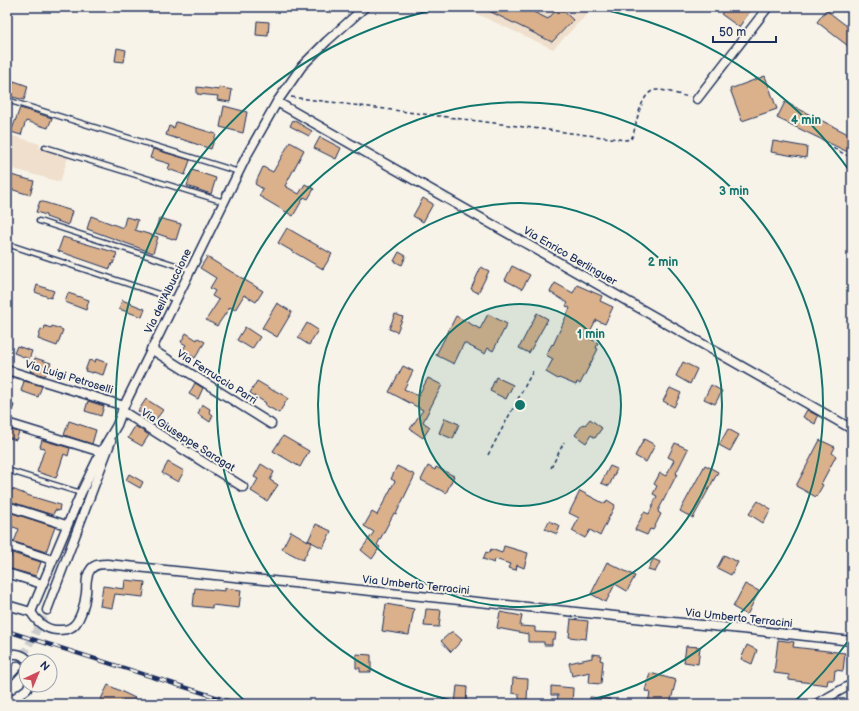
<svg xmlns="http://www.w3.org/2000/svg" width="859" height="711" font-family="'Balsamiq Sans',sans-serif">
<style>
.built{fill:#efdfcc}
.building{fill:#dbb18c;stroke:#1b2f5e}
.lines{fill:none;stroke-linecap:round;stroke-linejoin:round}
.minor-tunnel{stroke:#cbcccc;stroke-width:8;stroke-dasharray:8 4;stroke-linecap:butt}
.service-casing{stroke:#1b2f5e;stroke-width:7}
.minor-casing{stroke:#1b2f5e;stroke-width:11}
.path{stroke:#1b2f5e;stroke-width:1.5;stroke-dasharray:4 3;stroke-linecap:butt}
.service{stroke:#f7f3e8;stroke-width:4}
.minor{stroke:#f7f3e8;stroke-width:8}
.rail-casing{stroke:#1b2f5e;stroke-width:4}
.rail{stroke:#f7f3e8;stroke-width:2.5;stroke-dasharray:8;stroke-linecap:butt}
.ring{fill:none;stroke:#0f766e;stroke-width:2}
.labels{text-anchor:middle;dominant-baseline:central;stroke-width:4;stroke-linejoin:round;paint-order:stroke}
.street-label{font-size:11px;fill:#1b2f5e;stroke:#f7f3e8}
.centre{fill:#0f766e;stroke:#f7f3e8;stroke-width:2}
.ring-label{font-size:12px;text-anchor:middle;font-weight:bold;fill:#0f766e;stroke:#f7f3e8;stroke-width:4;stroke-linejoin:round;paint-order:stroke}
</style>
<rect width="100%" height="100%" fill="#f7f3e8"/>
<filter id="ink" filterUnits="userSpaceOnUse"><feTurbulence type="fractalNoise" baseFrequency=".025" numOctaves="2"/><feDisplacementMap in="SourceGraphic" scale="8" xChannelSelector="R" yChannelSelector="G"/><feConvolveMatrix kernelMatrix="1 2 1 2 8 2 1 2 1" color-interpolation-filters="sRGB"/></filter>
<g filter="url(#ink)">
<g class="built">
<polygon points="462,7 594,7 553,49"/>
<polygon points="7,134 40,144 39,148 68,157 60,182 7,167"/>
</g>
<g class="building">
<polygon points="481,7 523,7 548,19 559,7 573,20 552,42"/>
<polygon points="727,7 753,7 739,27 721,14"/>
<polygon points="826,10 852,30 852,49 817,22"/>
<polygon points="257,21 269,22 268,36 256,35"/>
<polygon points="117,48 126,50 124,62 115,61"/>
<polygon points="765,76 777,109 742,121 730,89"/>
<polygon points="14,81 28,86 24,100 9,96"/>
<polygon points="197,87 219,90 219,87 232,90 230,102 217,100 218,96 197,94"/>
<polygon points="785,102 852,136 852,154 777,118"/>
<polygon points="224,106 247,112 243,133 220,127"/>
<polygon points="20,108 52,118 48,128 26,121 21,135 11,132"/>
<polygon points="293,120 312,131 309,136 290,126"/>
<polygon points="176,122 216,134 211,149 178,138 178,139 166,135 169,126 174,128"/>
<polygon points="320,137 341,148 336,159 314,148"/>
<polygon points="773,141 807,147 806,158 771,152"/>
<polygon points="290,142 304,150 285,186 299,194 305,184 314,189 308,199 304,197 293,216 259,196 263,189 255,184 263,167 273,172"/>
<polygon points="153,149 190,160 185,175 168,169 170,164 150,158"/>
<polygon points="192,170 216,178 211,194 187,186"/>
<polygon points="7,174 34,181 30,195 7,188"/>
<polygon points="423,198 433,204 423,222 413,216"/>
<polygon points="40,201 72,211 68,225 46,217 46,215 36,212"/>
<polygon points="91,216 123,228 126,217 138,220 135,230 158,237 153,253 87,229"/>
<polygon points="159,218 181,224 176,240 155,233"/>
<polygon points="287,228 332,254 323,269 278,243"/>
<polygon points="63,237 117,253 113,264 112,263 110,269 58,251"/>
<polygon points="399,252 406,256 402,265 394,261"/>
<polygon points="207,257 263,291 256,302 244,295 235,310 230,307 217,326 206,320 219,300 212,296 215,291 210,288 216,278 200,268"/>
<polygon points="512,266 530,275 522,289 505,280"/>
<polygon points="481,267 489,271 478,293 471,289"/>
<polygon points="555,283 573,293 577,285 602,296 600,301 613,307 605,324 596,320 587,337 598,343 596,348 598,349 580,384 577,382 576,385 559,378 558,379 546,372 553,359 546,355 552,344 553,345 570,308 566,306 568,303 550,292"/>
<polygon points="37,285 54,291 51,298 35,292"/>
<polygon points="68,293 89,300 86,310 65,302"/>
<polygon points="122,300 145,309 142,317 119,309"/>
<polygon points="277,303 292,312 277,337 262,328"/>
<polygon points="537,313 548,319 529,353 519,348"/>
<polygon points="395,314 403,317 397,332 389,329"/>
<polygon points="488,314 507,324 493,351 488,348 485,354 464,343 454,364 436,355 456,316 480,329"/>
<polygon points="307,323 318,330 309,345 298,338"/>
<polygon points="45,326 51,328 52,326 63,330 57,346 38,339 41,329 44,330"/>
<polygon points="245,327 260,337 252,349 237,340"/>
<polygon points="186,333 197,340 198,338 205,342 195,358 189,354 188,357 181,352 186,345 181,342"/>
<polygon points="17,346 32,351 29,359 14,353"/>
<polygon points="35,358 51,363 45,376 30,371"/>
<polygon points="96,359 107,363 103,375 93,372 93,373 85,371 89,360 95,362"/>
<polygon points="683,362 697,369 690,384 676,376"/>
<polygon points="403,366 413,371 404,389 418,396 428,378 442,385 423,422 430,427 423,438 410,429 423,410 389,392"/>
<polygon points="496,377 513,385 506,399 490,391"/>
<polygon points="24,381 42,386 38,397 21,391"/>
<polygon points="257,381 274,391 274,390 288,398 279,413 265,405 266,403 250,393"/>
<polygon points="195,383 203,388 198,399 189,394"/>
<polygon points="711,385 722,391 715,404 704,399"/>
<polygon points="670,388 681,393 674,407 663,401"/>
<polygon points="146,399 163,410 154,422 138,411"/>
<polygon points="88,401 104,406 101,416 85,411"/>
<polygon points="7,403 14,405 10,418 7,418"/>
<polygon points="202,404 210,409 209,412 213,415 210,422 198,414"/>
<polygon points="807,410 818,416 815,424 803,417"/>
<polygon points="445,418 459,424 453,439 439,433"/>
<polygon points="590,419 602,428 595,438 591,435 586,443 575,435 583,424 585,425"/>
<polygon points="69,421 96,430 92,444 64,435"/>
<polygon points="135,426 149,435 142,446 128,438"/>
<polygon points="7,429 19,432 16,440 7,437"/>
<polygon points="728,429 739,435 730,451 719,445"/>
<polygon points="283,436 309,451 300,467 273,451"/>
<polygon points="644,439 655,445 646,462 635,456"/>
<polygon points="42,440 70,448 68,456 64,454 56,478 37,472 45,448 40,447"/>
<polygon points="820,440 835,447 832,453 836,456 821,484 823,485 816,497 796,486"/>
<polygon points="675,443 688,449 676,473 677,474 659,509 658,512 661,514 653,530 650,529 647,535 635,530 644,512 649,514 657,496 653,494 657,486 654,484 660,473 666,476 674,460 668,457"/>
<polygon points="168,462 184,471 178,482 162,473"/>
<polygon points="261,464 274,472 270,480 278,485 267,501 251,491 258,479 254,477"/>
<polygon points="705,465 718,472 693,518 680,511"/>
<polygon points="397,466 415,475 396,514 394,513 377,545 380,547 372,559 361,550 374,532 364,526 372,512 377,515 395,481 391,479"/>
<polygon points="428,466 435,470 436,467 454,476 446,493 421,480"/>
<polygon points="610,466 617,469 609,486 601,483"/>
<polygon points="129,474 143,482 140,488 126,480"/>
<polygon points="12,489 30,496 60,505 59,511 55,510 53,515 8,501"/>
<polygon points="580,491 605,504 607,500 615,505 600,536 590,530 585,538 572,531 579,518 569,513"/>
<polygon points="758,501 771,509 763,523 749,514"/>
<polygon points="9,512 55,527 46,552 14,542 19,529 7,525 7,517"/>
<polygon points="549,521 560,526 557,534 545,529"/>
<polygon points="316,524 331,531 323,548 309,541 312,542 303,560 282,549 291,531 308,541"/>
<polygon points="504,546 528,553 524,568 517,565 516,570 508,568 510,564 495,559 494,563 483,559 486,552 489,553 491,549 502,553"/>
<polygon points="12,553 41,562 36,576 7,568"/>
<polygon points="724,555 738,562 731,575 717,568"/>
<polygon points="653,559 660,562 655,572 648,570"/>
<polygon points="607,562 635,576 627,591 615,584 606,602 591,594"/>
<polygon points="125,580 145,582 143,597 115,594 112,608 100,606 103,586 124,589"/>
<polygon points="745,584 759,591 747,615 733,607"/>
<polygon points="195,588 225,591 225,588 241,590 239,608 212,605 212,608 193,606"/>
<polygon points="386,604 414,609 409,635 382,631"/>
<polygon points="426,609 441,610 439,627 424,626"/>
<polygon points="500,612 522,616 520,626 535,627 535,632 556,633 555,639 552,639 552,645 544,645 544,642 528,642 528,634 497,628"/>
<polygon points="571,619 588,621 586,639 569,637"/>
<polygon points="451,632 453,632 462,640 451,652 441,641"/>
<polygon points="778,640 794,642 793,647 845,653 843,671 835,670 834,680 828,680 827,685 789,680 789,675 774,673"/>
<polygon points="747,645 757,650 752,664 741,659"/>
<polygon points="686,646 700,647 698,664 684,662"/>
<polygon points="356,654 371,655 371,672 360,672 360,668 356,668"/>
<polygon points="592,654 601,655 600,660 603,661 601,684 589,683 590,672 572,676 569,663 592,658"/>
<polygon points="650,673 676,680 670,704 648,704 650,692 645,691"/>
<polygon points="513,678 528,679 527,700 519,700 519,694 512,693"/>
<polygon points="108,685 135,698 132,704 105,704 100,701"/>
<polygon points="457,686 467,687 466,704 455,704"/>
<polygon points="551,686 573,688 572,704 557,704 558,695 551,695"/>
<polygon points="590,697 610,699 610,704 590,704"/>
</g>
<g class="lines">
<polyline class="minor-tunnel" points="18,666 47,610"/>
<defs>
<g id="service">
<polyline points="7,100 239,172"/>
<polyline points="45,147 224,202"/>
<polyline points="39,221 191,270"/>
<polyline points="7,244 177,300"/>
<polyline points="7,470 81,493"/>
</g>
<g id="minor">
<polyline points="697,99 768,7"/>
<polyline points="277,102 852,429"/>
<polyline points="151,349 271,424"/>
<polyline points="7,370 124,406"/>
<polyline points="122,411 243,487"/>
<polyline points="7,423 101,452"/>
<polyline points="7,506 66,525"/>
<polyline points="7,545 52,560"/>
<polyline points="7,573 42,584"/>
<polyline points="7,605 31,612"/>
<polyline points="47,610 111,441"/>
<path d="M 31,612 C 36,621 46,630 57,630 C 60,630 67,630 70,628 C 80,624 85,603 86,593 C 87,585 85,576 91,569 C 95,564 101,564 107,564 L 751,630 L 852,641"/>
<polyline points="31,612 81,493 101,452 117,425 124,406 247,155 277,102 302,66 327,41 365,7"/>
<path d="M 7,654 C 17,653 23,654 29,661"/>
<polyline points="7,678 18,666"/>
<polyline points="7,704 27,689 29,685"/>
<polyline points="816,704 852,684"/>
</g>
</defs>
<use href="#service" class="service-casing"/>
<use href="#minor" class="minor-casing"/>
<g class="path">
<path d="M 291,97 L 626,140 L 631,139 L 633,135 C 637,122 641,90 657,90 C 667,90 679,95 689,97"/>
<polyline points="827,145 852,158"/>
<polyline points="488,455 533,371"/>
<polyline points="551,468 564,442"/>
</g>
<use href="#service" class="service"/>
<use href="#minor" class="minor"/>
<defs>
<polyline id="rail" points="7,631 238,704"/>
</defs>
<use href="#rail" class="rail-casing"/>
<use href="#rail" class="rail"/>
</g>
</g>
<circle cx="520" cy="405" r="101" fill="#0f766e" fill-opacity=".12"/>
<g class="ring">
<circle cx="520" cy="405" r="101"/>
<circle cx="520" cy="405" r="202"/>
<path d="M470 704A303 303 0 1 1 570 704"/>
<path d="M851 637A404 404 0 0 1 793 703M247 703A404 404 0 0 1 450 7M590 7A404 404 0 0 1 851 173"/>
</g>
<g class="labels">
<g class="street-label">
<text transform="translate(570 256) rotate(30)">Via Enrico Berlinguer</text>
<text transform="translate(168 291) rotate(-64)">Via dell'Albuccione</text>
<text transform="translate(69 377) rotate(17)">Via Luigi Petroselli</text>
<text transform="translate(217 377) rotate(32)">Via Ferruccio Parri</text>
<text transform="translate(188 440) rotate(32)">Via Giuseppe Saragat</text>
<text transform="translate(416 585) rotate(6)">Via Umberto Terracini</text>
<text transform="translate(739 618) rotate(6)">Via Umberto Terracini</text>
</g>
</g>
<circle cx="520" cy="405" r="6" class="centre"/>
<g class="ring-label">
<text x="806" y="124">4 min</text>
<text x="734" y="195">3 min</text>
<text x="663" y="266">2 min</text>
<text x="591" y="338">1 min</text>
</g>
<rect width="859" height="711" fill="none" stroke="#f7f3e8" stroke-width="24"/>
<rect x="12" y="12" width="835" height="687" fill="none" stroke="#1b2f5e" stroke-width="1.5" filter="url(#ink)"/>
<g transform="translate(38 673) rotate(44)"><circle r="19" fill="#f7f3e8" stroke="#9fa5b1"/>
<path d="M0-3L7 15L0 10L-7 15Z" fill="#d1495b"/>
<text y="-6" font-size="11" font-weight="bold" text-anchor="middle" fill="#1b2f5e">N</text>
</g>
<path d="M713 36v6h63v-6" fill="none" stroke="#1b2f5e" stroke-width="2"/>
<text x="719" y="36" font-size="12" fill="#1b2f5e" stroke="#f7f3e8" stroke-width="3" paint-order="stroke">50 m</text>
</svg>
